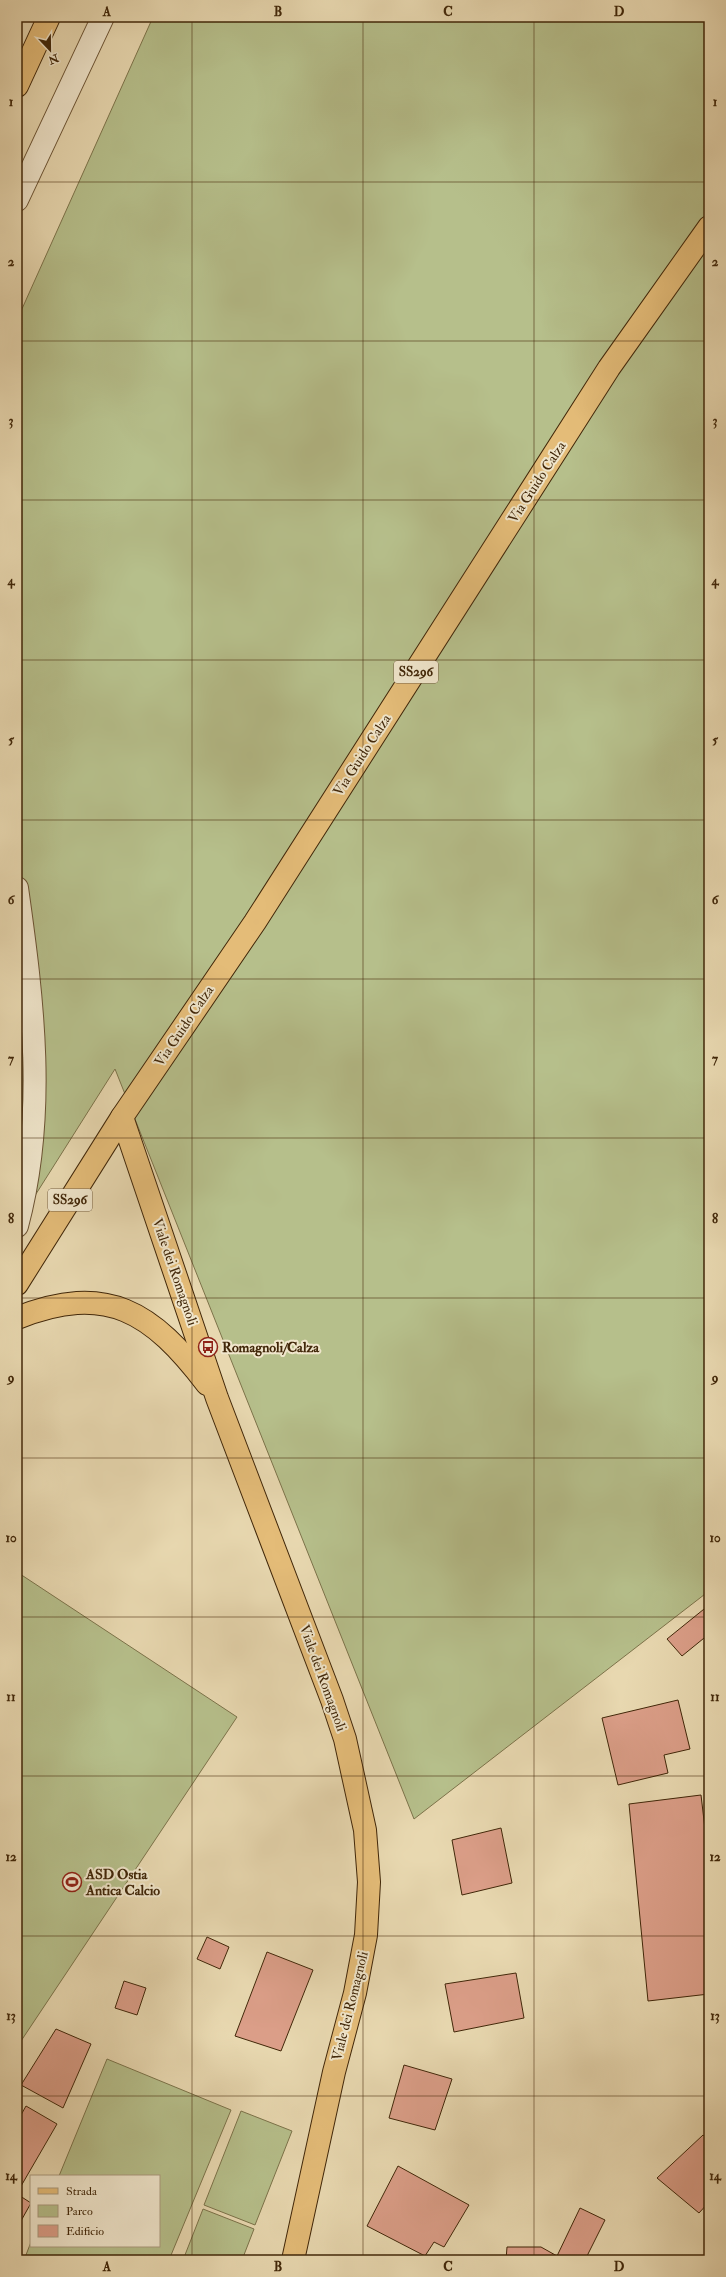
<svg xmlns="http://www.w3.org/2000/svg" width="726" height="2277" font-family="'IM FELL Double Pica',serif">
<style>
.green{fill:#b6bf8b;stroke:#7c734a}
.building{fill:#db9e88;stroke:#412709}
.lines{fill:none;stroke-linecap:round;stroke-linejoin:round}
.minor-casing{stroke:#6b5333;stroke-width:24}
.major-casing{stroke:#412709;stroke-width:24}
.minor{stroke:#f0e6cc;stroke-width:22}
.major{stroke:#e4bc78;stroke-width:22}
.grid{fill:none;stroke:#412709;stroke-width:1;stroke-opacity:0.55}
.labels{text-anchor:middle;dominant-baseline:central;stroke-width:4;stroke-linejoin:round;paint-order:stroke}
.shield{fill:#f0e6cc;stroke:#766044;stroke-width:1}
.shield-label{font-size:13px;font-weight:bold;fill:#412709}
.street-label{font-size:14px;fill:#412709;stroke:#f0e6cc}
.poi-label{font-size:14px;font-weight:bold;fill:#412709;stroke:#f0e6cc;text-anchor:start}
.neatline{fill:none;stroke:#412709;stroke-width:1.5}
.grid-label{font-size:13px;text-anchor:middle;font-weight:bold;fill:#412709}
</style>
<rect width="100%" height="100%" fill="#e8d8b0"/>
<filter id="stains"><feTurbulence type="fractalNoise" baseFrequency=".005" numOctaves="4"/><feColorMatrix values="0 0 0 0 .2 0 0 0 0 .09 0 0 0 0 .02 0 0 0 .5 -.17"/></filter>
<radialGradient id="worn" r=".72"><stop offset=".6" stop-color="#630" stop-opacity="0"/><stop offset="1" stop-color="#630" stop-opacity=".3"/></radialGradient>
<g class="green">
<polygon points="153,17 709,17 709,1591 414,1819 115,1069 17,1224 17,320"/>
<polygon points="17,1572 237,1717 17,2047"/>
<polygon points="107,2059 231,2110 169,2260 24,2260 31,2242 31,2246 159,2246 159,2176 59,2176"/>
<polygon points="241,2111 292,2131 255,2225 204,2205"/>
<polygon points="203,2209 254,2229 242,2260 183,2260"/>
</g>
<g class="building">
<polygon points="709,1605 709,1634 682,1656 667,1639"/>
<polygon points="678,1700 690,1749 664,1755 668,1773 618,1785 602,1718"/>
<polygon points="701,1795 709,1863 709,1942 707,1942 709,1994 648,2001 629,1804"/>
<polygon points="501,1828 512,1883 462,1895 452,1840"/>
<polygon points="207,1937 229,1947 220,1969 197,1959"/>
<polygon points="267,1952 313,1970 281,2051 235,2036"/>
<polygon points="516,1973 524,2018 454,2032 445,1984"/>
<polygon points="124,1981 146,1988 137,2015 115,2008"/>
<polygon points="56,2029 91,2044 63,2108 21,2085"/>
<polygon points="404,2065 452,2079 435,2130 389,2118"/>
<polygon points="26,2106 57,2124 17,2193 17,2122"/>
<polygon points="703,2135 709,2140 709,2202 699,2213 657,2178"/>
<polygon points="398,2166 469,2205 444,2247 434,2242 425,2256 367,2226"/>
<polygon points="17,2194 31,2203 17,2228"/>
<polygon points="580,2208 605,2220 585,2260 506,2260 507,2247 541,2247 557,2256"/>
</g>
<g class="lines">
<defs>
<g id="minor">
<polyline points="17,200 103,17"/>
<path d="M 17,888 C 33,1001 47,1114 17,1226"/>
</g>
<g id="major">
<polyline points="17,86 49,17"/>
<polyline points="122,1117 217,1398 332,1700 345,1739 365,1830 369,1882 366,1935 355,1993 334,2072 293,2260"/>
<polyline points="17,1284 122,1117 255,922 609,368 709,227"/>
<path d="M 17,1318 C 107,1282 152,1312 207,1384"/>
</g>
</defs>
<use href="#minor" class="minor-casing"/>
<use href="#major" class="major-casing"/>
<use href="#minor" class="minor"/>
<use href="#major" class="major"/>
</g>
<path class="grid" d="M 192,17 L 192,2260M 363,17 L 363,2260M 534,17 L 534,2260M 17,182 L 709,182M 17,341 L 709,341M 17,500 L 709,500M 17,660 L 709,660M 17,820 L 709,820M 17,979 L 709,979M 17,1138 L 709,1138M 17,1298 L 709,1298M 17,1458 L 709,1458M 17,1617 L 709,1617M 17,1776 L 709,1776M 17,1936 L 709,1936M 17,2096 L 709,2096"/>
<defs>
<symbol id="bus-ring" viewBox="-11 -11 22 22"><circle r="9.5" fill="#f0e6cc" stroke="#8f2418" stroke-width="1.5"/><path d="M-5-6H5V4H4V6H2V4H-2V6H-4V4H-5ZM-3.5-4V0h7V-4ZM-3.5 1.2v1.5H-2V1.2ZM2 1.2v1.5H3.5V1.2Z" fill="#8f2418"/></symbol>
<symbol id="stadium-ring" viewBox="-11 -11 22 22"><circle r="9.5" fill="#f0e6cc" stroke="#8f2418" stroke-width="1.5"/><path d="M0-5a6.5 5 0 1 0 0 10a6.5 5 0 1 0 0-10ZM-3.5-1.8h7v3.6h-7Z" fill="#8f2418"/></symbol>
</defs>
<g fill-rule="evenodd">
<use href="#bus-ring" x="197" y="1336" width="22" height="22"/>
<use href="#stadium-ring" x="61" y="1871" width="22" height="22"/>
</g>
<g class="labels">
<g class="shield">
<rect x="394" y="661" width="44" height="22" rx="3"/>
<rect x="48" y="1189" width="44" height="22" rx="3"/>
</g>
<g class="shield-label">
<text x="416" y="672">SS296</text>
<text x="70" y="1200">SS296</text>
</g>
<g class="street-label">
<text transform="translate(537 482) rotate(-57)">Via Guido Calza</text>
<text transform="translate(362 755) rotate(-57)">Via Guido Calza</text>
<text transform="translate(184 1026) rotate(-56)">Via Guido Calza</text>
<text transform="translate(175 1272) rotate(71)">Viale dei Romagnoli</text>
<text transform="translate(323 1678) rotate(70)">Viale dei Romagnoli</text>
<text transform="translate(350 2006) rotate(-76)">Viale dei Romagnoli</text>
</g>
<g class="poi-label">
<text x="222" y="1347">Romagnoli/Calza</text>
<text x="86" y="1874">ASD Ostia<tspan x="86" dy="16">Antica Calcio</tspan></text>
</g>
</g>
<rect width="726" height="2277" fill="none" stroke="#e8d8b0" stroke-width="44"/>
<rect x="30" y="2175" width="130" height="72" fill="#f0e6cc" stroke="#aa9a7e"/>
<rect x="38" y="2188" width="20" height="6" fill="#e4bc78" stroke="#aa9a7e"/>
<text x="66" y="2195" font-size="12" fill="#412709">Strada</text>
<rect x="38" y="2205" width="20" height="12" fill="#b6bf8b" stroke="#aa9a7e"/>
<text x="66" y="2215" font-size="12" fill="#412709">Parco</text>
<rect x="38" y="2225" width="20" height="12" fill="#db9e88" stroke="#aa9a7e"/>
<text x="66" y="2235" font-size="12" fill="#412709">Edificio</text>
<g transform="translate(50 50) rotate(158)" stroke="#f0e6cc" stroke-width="3" paint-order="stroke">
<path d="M0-3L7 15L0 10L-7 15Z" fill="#412709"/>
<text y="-6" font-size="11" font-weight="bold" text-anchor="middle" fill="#412709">N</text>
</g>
<rect x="22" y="22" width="682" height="2233" class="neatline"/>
<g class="grid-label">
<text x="107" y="16">A</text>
<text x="278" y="16">B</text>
<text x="448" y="16">C</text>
<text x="619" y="16">D</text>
<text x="11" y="106">1</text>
<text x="715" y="106">1</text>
<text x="11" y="266">2</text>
<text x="715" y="266">2</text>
<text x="11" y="425">3</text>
<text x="715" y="425">3</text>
<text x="11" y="585">4</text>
<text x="715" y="585">4</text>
<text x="11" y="744">5</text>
<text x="715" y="744">5</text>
<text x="11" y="904">6</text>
<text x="715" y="904">6</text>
<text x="11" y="1063">7</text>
<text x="715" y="1063">7</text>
<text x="11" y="1223">8</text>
<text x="715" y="1223">8</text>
<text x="11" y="1382">9</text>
<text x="715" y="1382">9</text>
<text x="11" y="1542">10</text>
<text x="715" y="1542">10</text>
<text x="11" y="1701">11</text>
<text x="715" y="1701">11</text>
<text x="11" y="1861">12</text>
<text x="715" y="1861">12</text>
<text x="11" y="2020">13</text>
<text x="715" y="2020">13</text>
<text x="11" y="2180">14</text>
<text x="715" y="2180">14</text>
<text x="107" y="2271">A</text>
<text x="278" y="2271">B</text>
<text x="448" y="2271">C</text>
<text x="619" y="2271">D</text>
</g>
<rect width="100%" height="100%" filter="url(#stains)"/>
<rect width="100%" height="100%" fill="url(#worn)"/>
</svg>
